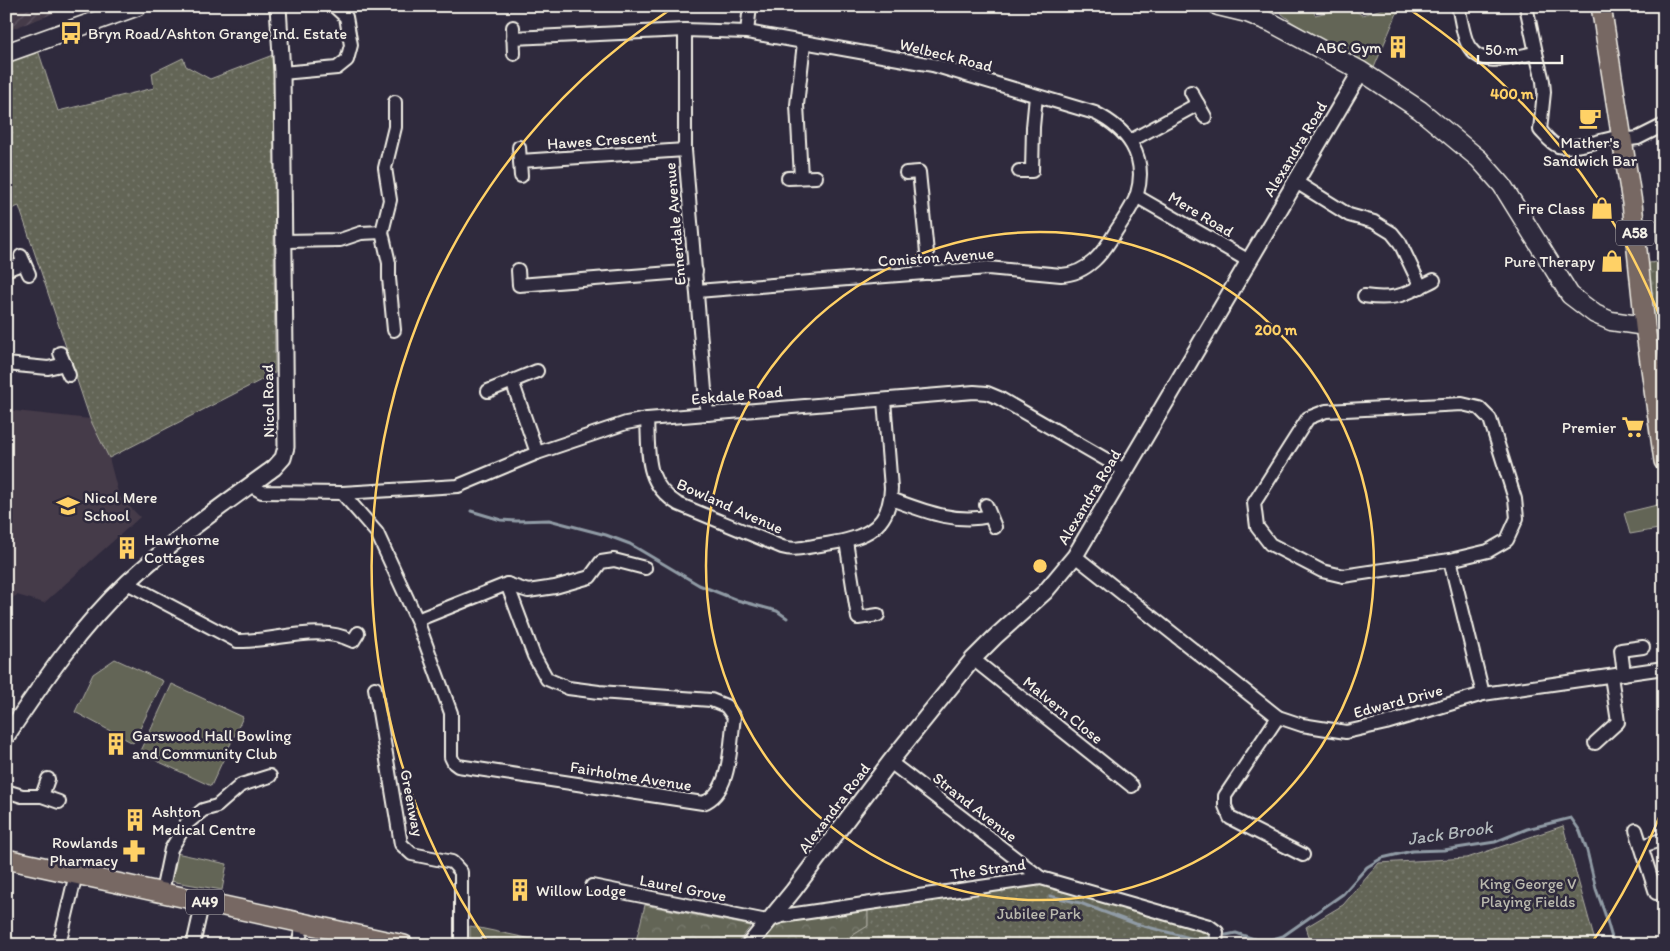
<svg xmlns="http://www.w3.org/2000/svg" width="1670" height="951" font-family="Itim,sans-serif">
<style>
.built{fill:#453a49}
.industrial{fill:url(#industrial-furrows)}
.green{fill:#636557;stroke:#acaba0}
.forest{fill:url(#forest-crowns);stroke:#acaba0}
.park{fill:url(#park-dots);stroke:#acaba0}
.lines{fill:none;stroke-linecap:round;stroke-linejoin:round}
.stream{stroke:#909ba5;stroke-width:3}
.minor-casing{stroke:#f4f1e8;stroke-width:16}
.tertiary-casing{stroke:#f4f1e8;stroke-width:19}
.secondary-casing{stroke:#f4f1e8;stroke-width:21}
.primary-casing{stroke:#f4f1e8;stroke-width:22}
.minor{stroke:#2f2a3d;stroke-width:12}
.tertiary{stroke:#2f2a3d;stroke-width:15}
.secondary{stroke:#2f2a3d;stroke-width:18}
.primary{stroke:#776864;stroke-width:19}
.ring{fill:none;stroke:#ffd166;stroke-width:2.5}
.labels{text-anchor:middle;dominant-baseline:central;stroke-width:5;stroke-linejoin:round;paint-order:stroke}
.shield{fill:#2f2a3d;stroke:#b9b5b5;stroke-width:1}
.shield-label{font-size:15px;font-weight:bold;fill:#f4f1e8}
.poi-label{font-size:16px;fill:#f4f1e8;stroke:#2f2a3d;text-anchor:start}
.street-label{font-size:16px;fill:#f4f1e8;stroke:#2f2a3d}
.park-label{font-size:16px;fill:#bab9ae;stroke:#2f2a3d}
.water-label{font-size:18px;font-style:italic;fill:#b1b8bb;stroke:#2f2a3d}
.centre{fill:#ffd166;stroke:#2f2a3d;stroke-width:2.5}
.ring-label{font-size:15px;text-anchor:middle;font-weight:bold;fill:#ffd166;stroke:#2f2a3d;stroke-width:5;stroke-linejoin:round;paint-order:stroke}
</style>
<defs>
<pattern id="industrial-furrows" width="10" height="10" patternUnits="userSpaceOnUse" patternTransform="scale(1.25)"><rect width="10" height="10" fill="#453a49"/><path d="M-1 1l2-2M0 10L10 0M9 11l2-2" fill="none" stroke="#605763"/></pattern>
<pattern id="forest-crowns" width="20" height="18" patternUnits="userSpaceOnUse" patternTransform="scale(1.25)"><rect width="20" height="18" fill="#636557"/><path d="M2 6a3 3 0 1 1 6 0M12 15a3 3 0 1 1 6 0" fill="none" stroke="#7a7c6f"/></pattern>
<pattern id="park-dots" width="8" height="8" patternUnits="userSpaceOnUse" patternTransform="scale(1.25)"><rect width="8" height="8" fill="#636557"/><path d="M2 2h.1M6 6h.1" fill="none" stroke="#7a7c6f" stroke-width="1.8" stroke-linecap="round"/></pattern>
</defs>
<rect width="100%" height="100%" fill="#2f2a3d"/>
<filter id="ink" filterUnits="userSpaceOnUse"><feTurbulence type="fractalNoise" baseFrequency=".02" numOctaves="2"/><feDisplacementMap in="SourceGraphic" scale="10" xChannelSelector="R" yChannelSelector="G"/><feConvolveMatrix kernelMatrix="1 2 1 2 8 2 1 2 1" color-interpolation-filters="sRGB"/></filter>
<g filter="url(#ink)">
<polygon class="built" points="6,410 90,419 109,458 119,496 140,517 44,603 17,595 6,602"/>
<polygon class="industrial" points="6,6 53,6 55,13 6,31"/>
<g class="green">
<polygon points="1278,6 1312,6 1315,15 1349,7 1362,15 1392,6 1400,6 1373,70 1292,22 1282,14"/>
<polygon points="1661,504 1664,528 1630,534 1624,513"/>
<polygon points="115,659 163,681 133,743 75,712 93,674"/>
<polygon points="172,684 243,717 211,786 140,753"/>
<polygon points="176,853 227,864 222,890 170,881"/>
</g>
<g class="forest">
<polygon points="645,905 751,926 736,945 635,945"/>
<polygon points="868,909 868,926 845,940 842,945 758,945 775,924"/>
<polygon points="470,926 560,945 470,945"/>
</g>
<g class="park">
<polygon points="36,44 58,111 154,88 152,73 183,58 186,66 210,79 278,53 274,241 275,373 109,458 90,419 19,206 6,211 6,61"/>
<polygon points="1664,261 1664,378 1653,379 1649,263"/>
<polygon points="1563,826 1596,945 1312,945 1306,927 1343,905 1379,863 1467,858"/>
<polygon points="1045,880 1210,931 1207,945 842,945 845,940 868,926 868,909"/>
</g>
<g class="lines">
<g class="stream">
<polyline points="471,511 501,520 516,521 549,520 606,535 630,544 699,585 737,600 777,611 787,618"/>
<polyline points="1050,896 1080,903 1136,924 1198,940 1208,938"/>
<polyline points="1226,935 1236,933 1263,942 1283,936 1343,894 1367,867 1382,858 1412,851 1444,850 1495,842 1527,829 1571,818 1580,831 1587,851 1596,889 1605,914 1614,945"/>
</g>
<defs>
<g id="minor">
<path d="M 1458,6 C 1461,17 1463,39 1470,48 C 1484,69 1515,56 1536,53 L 1543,81 L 1544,92 L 1540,130 C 1546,136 1550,143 1558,146 C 1571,150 1607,139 1621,136"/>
<polyline points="1526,6 1536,53"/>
<polyline points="513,27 514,54"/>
<polyline points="685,30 685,150 707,414"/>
<polyline points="747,32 750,6"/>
<path d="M 513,38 L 685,30 L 747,32 L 933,65 L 1095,113 C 1127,129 1148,156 1137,194 C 1133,207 1123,220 1116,231 C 1104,252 1088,274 1061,275 L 988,268 L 697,291"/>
<polyline points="282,73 337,68 347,60 351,45 346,17 334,6"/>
<polyline points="1191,92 1205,117"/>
<polyline points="1622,140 1638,138 1664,125"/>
<polyline points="1130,141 1198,104"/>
<polyline points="519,147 521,176"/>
<polyline points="520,161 685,150"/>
<polyline points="1019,171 1032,171 1033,127 1036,96"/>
<polyline points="906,173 919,172 929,273"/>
<polyline points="801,177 797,105 804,43"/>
<polyline points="788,178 816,177"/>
<polyline points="1296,182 1349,215 1374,222 1392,233 1400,243 1421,287"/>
<polyline points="1136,196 1249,261"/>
<polyline points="284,241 340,240 361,233 382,232"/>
<polyline points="21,256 29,274"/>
<polyline points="6,270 24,263"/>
<polyline points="518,270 519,285 696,271"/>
<path d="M 1364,296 C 1396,301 1406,294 1434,280"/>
<polyline points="394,330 389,278 389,263 382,232 390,200 385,168 395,127 395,102"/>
<polyline points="60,353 69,375"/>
<polyline points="6,364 48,368 65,364"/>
<polyline points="512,381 537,453"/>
<polyline points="488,391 537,371"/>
<polygon points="1462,404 1479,408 1490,419 1515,499 1517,518 1507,540 1488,551 1450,560 1343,576 1322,571 1270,544 1257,527 1254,503 1308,418 1326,411"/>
<path d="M 647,419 C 649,454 644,483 678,504 L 782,547 C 795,551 807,547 820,545 C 858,539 890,533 891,488 L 884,400"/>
<polyline points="250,485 262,492 342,493 458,486 537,453 626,423 647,419 974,392 987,393 999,398 1126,471"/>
<path d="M 342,493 L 377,533 L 417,620 L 451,713 L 451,757 L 454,763 L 458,766 L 703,803 C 732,793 730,742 734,717 L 726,706 L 711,700 L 599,692 L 568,688 L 547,679 L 534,656 L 507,584 L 417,620"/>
<path d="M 891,499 C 924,511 955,524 990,516"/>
<polyline points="986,505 995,527"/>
<polyline points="846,541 858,618 878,615"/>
<polyline points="1075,556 1278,717 1302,725 1346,732 1386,723 1483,694 1664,668"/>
<polyline points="1450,560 1483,694"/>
<path d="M 127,583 L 237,641 C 275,642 318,623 353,641 L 358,633"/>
<polyline points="507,584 528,591 555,587 590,577 601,562 614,560 645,568"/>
<polyline points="973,659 1132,786"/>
<polyline points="1624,674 1621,650 1643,647"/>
<polyline points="375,688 401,844 412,854 452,862 461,872 461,945"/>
<polyline points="1278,717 1225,796 1225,806 1230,818 1303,855"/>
<polyline points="1595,743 1618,722 1611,676"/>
<polyline points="890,762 1041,878"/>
<polyline points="6,791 22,796 42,796 59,802"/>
<polyline points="42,796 48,779"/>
<polyline points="1636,830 1656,893"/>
<polyline points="1642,846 1664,839"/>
<polyline points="592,886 767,921 782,916 1041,878 1209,926 1217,932 1216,945"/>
<polyline points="162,892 171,849 186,824 203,810 217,806 241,785 270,776"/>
<polyline points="59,945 76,874"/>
<polyline points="193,945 203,901"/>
<polyline points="298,945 303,923"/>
</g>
<g id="tertiary">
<path d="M 6,737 C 42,683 80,627 128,582 C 173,540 224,504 274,468 L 283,458 L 286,447 L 282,73 L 278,6"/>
<polyline points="749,945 793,891 890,762 973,659 995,637 1045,592 1075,556 1361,71"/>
</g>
<g id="secondary">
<polyline points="1218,6 1247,13 1272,23 1361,71 1420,110 1479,159 1502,185 1570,295 1595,314 1611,321 1645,326"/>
<polyline points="6,53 138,6"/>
</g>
<g id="primary">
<polyline points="1601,6 1632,203 1645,326 1664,461"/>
<polyline points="6,859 404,945"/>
</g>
</defs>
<use href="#minor" class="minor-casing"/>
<use href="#tertiary" class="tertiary-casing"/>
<use href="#secondary" class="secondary-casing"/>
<use href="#primary" class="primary-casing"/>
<use href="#minor" class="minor"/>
<use href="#tertiary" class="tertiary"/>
<use href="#secondary" class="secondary"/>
<use href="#primary" class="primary"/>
</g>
</g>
<g class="ring">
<circle cx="1040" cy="566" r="334"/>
<path d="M1664 805A668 668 0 0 1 1591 944M489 944A668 668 0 0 1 671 9M1409 9A668 668 0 0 1 1664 327"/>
</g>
<defs>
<symbol id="bus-bare" viewBox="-9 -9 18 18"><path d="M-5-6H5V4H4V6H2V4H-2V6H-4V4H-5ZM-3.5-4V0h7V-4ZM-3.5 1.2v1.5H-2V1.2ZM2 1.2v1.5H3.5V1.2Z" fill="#ffd166" stroke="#2f2a3d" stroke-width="2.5" paint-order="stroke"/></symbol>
<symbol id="building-bare" viewBox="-9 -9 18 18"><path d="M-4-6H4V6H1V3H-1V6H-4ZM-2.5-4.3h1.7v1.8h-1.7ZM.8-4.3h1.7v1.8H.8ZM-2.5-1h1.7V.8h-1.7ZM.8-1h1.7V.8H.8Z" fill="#ffd166" stroke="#2f2a3d" stroke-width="2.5" paint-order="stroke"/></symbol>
<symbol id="cafe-bare" viewBox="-9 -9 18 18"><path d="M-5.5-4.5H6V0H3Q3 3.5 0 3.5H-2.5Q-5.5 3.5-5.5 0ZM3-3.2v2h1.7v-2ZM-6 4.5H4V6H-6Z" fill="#ffd166" stroke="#2f2a3d" stroke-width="2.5" paint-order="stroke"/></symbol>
<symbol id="shop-bare" viewBox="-9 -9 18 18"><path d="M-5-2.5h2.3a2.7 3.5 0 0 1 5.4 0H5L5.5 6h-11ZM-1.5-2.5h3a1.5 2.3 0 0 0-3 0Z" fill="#ffd166" stroke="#2f2a3d" stroke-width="2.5" paint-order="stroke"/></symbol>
<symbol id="supermarket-bare" viewBox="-9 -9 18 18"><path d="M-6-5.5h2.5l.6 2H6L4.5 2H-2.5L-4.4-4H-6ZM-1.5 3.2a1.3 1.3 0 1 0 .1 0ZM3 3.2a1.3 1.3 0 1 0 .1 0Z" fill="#ffd166" stroke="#2f2a3d" stroke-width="2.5" paint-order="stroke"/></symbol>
<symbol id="school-bare" viewBox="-9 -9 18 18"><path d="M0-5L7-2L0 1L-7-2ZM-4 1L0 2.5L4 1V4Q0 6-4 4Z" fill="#ffd166" stroke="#2f2a3d" stroke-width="2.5" paint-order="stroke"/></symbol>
<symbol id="pharmacy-bare" viewBox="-9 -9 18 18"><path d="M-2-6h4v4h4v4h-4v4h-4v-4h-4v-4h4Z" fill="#ffd166" stroke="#2f2a3d" stroke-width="2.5" paint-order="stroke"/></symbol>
</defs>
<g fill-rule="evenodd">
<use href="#bus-bare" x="55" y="17" width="32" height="32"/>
<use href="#building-bare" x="1382" y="31" width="32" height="32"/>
<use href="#cafe-bare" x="1574" y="102" width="32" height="32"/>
<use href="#shop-bare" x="1586" y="192" width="32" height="32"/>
<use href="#shop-bare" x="1596" y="245" width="32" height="32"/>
<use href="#supermarket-bare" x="1617" y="411" width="32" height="32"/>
<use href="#school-bare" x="52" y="490" width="32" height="32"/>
<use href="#building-bare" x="111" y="532" width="32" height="32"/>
<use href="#building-bare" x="100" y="728" width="32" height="32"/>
<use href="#building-bare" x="119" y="804" width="32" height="32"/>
<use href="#pharmacy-bare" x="118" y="835" width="32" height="32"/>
<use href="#building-bare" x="504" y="874" width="32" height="32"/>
</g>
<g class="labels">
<g class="shield">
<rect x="1616" y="220.5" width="38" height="25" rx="4"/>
<rect x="186" y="889.5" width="38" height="25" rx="4"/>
</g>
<g class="shield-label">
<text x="1635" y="233">A58</text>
<text x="205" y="902">A49</text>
</g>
<g class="poi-label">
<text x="88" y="33">Bryn Road/Ashton Grange Ind. Estate</text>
<text x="1382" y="47" text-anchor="end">ABC Gym</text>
<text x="1590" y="142" text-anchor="middle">Mather's<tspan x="1590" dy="18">Sandwich Bar</tspan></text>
<text x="1585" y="208" text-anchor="end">Fire Class</text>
<text x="1595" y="261" text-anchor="end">Pure Therapy</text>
<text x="1616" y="427" text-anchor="end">Premier</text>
<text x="84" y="497">Nicol Mere<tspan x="84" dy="18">School</tspan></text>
<text x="144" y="539">Hawthorne<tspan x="144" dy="18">Cottages</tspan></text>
<text x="132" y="735">Garswood Hall Bowling<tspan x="132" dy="18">and Community Club</tspan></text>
<text x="152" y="811">Ashton<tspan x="152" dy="18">Medical Centre</tspan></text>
<text x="118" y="842" text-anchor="end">Rowlands<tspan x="118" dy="18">Pharmacy</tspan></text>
<text x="536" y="890">Willow Lodge</text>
</g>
<g class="street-label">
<text transform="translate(946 55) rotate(14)">Welbeck Road</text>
<text transform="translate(602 140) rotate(-4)">Hawes Crescent</text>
<text transform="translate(1295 149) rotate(-59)">Alexandra Road</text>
<text transform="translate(1201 214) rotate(31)">Mere Road</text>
<text transform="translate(675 224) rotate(-95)">Ennerdale Avenue</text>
<text transform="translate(936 257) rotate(-4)">Coniston Avenue</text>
<text transform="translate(737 395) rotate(-5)">Eskdale Road</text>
<text transform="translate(268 401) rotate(-91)">Nicol Road</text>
<text transform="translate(1089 497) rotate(-59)">Alexandra Road</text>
<text transform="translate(730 506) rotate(24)">Bowland Avenue</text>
<text transform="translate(1398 701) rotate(-15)">Edward Drive</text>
<text transform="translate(1063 710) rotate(39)">Malvern Close</text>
<text transform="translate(631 776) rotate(9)">Fairholme Avenue</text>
<text transform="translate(412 803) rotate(79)">Greenway</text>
<text transform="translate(975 807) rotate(38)">Strand Avenue</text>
<text transform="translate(834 808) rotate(-53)">Alexandra Road</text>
<text transform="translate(988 869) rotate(-8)">The Strand</text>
<text transform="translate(683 888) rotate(11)">Laurel Grove</text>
</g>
<g class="park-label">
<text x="1528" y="883">King George V<tspan x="1528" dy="18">Playing Fields</tspan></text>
<text x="1039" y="913">Jubilee Park</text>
</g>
<g class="water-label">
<text transform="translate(1450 833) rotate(-8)">Jack Brook</text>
</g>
</g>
<circle cx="1040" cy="566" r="8" class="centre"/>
<g class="ring-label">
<text x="1512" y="99">400 m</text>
<text x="1276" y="335">200 m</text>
</g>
<rect width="1670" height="951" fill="none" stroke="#2f2a3d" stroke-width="25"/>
<rect x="12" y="12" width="1645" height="926" fill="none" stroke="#f4f1e8" stroke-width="2" filter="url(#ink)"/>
<path d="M1478 55v8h84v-8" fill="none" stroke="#f4f1e8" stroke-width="2.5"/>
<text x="1485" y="55" font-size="15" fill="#f4f1e8" stroke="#2f2a3d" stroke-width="4" paint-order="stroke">50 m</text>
</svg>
